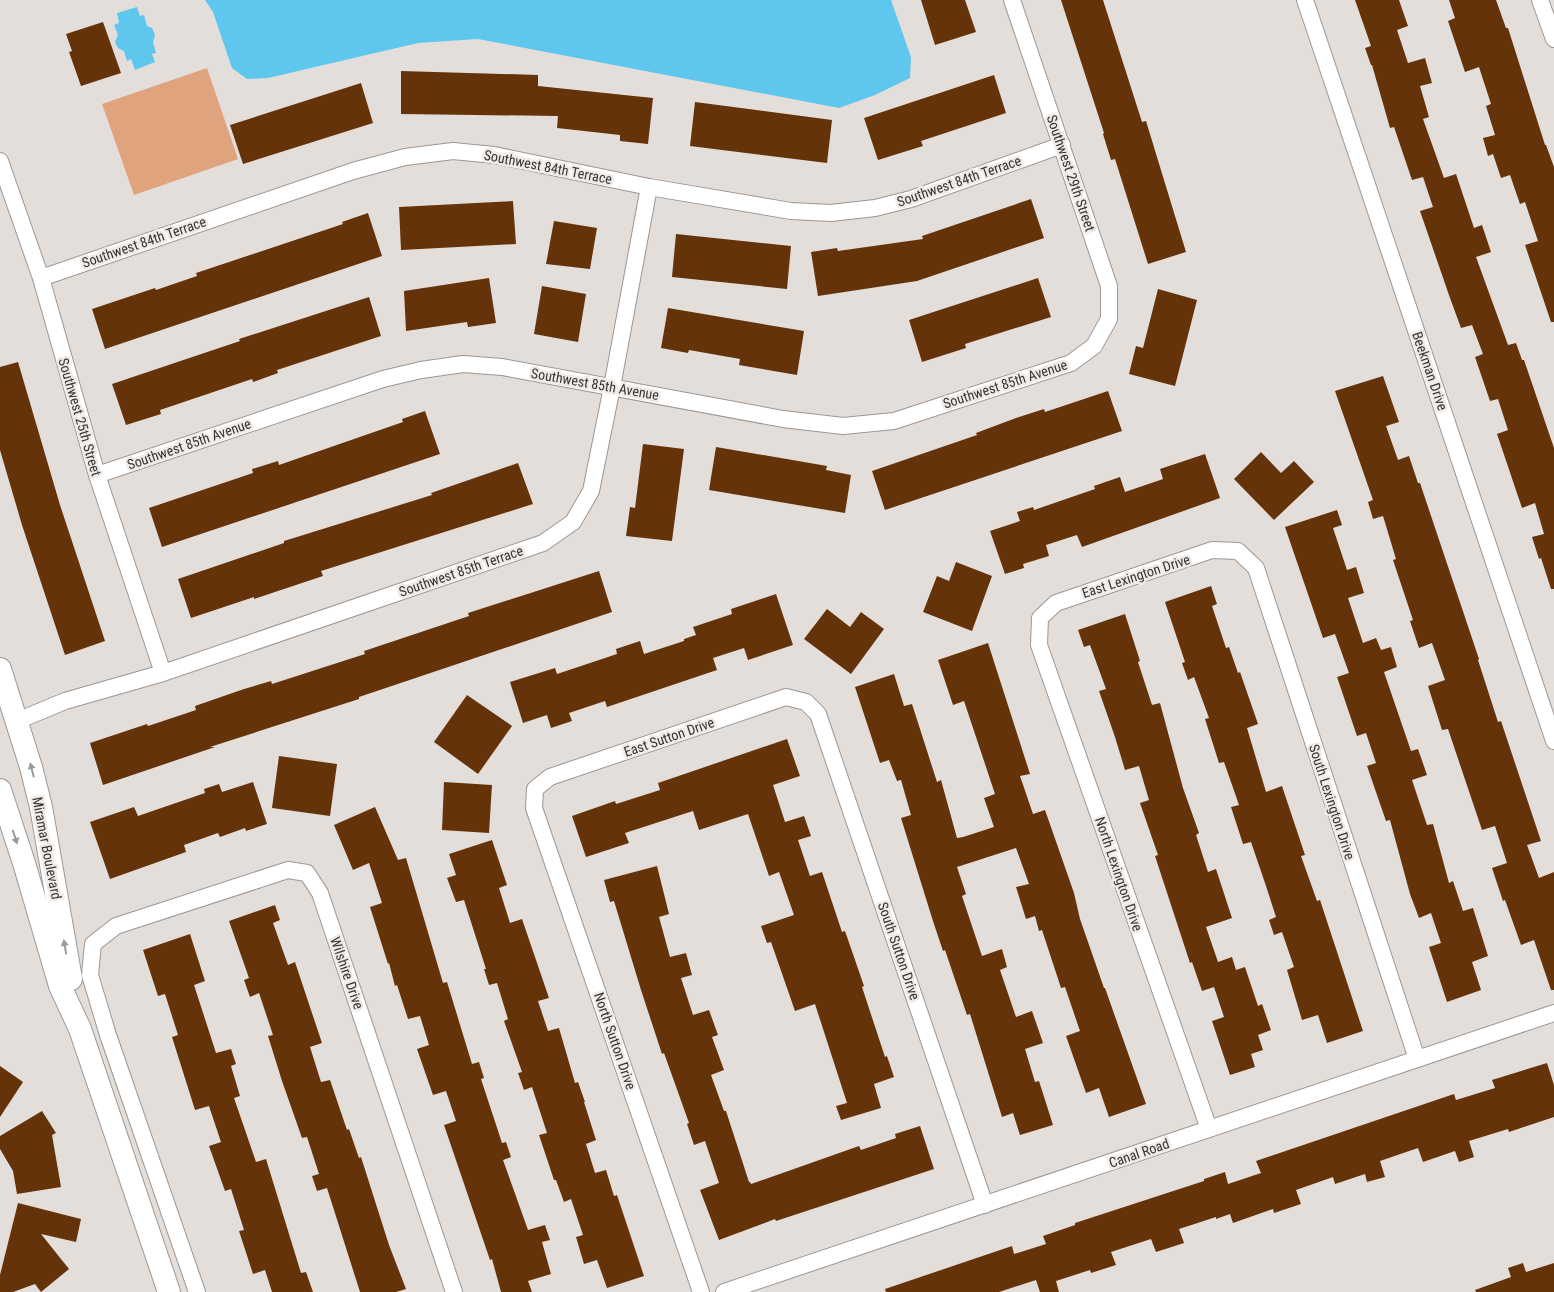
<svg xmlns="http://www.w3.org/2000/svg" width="1554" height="1292" font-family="'Roboto Condensed',sans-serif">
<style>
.green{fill:#dfa47e}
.water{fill:#5fc7ee}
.building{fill:#653309}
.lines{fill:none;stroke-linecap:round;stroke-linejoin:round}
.street-casing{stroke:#9d9793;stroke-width:18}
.secondary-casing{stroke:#9d9793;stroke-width:24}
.street{stroke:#fff;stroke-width:16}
.secondary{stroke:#fff;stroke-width:22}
.oneway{fill:#9a9a99}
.labels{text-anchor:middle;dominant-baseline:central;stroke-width:5;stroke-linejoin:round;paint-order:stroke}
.street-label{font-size:14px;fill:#363433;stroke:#f1ebe7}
</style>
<rect width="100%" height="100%" fill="#e4deda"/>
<polygon class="green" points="207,68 238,159 134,195 102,104"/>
<g class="water">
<polygon points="205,0 891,0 911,57 910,78 875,95 839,108 478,39 418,43 268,78 247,79 232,68 213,12"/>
<polygon points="137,7 140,16 144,15 147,26 152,28 155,35 153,42 156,53 152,54 155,62 135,70 131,59 127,61 124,51 118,48 115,42 118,35 114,25 119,23 117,13"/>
</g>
<g class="building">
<polygon points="921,0 965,0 976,32 935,45"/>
<polygon points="1061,0 1103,0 1142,122 1146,121 1186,252 1148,264 1115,159 1111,160 1103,134 1104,133"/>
<polygon points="1355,0 1399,0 1408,26 1397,30 1408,63 1425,58 1432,83 1420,86 1429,117 1423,119 1444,178 1456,174 1474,228 1482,225 1491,252 1476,257 1508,345 1516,343 1522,360 1524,360 1554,448 1554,589 1551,589 1541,558 1539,559 1532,537 1544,534 1535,503 1522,508 1497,434 1508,430 1498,399 1490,401 1475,357 1483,354 1472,325 1461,328 1450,298 1420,211 1433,207 1423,177 1412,180 1394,127 1390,128 1372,65 1371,65 1365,48 1371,46"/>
<polygon points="1449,0 1496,0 1506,28 1508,28 1545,145 1546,145 1554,167 1554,322 1551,322 1525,245 1538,241 1525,202 1520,204 1510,175 1501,178 1493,154 1488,156 1483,138 1495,135 1486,106 1491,104 1479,67 1465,72 1448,21 1455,18"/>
<polygon points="103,22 121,73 81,86 69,52 72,51 66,34"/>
<polygon points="401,71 538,75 538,86 653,98 648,144 620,141 620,135 557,128 558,116 401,114"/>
<polygon points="994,75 1006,113 921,141 923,146 878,160 864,118"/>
<polygon points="361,83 373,123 243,164 230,125"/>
<polygon points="695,102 832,120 827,163 690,146"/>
<polygon points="1031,199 1044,238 917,281 818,296 811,252 837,248 838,251 923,239 922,236"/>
<polygon points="513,201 516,244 401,250 399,207"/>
<polygon points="368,213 382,256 105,349 92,309 155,288 156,290 197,276 196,273 343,224 342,222"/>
<polygon points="554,221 597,228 590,269 546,264"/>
<polygon points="676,234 791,246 787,289 672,277"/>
<polygon points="489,278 496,323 468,327 467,322 406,331 404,291"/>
<polygon points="1038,278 1051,317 965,344 966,348 922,362 909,320"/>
<polygon points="542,286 586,294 578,342 534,334"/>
<polygon points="1158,289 1197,300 1175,386 1129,374 1136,346 1143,348"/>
<polygon points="369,297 381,336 277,370 278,373 253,382 252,379 160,410 161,414 126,425 112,384 240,341 239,339"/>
<polygon points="668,308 804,331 797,375 739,365 740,359 689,350 688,353 661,348"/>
<polygon points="18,362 60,505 105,641 65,655 22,525 0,450 0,367"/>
<polygon points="1383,376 1399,422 1386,426 1398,460 1409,456 1418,483 1420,483 1479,659 1478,660 1498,722 1501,721 1541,841 1527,845 1539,878 1554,872 1554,990 1551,990 1534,940 1521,945 1505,900 1503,901 1492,868 1507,863 1495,826 1482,830 1448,729 1442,730 1428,686 1445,680 1432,643 1419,648 1410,621 1413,620 1393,560 1396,559 1383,516 1373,519 1368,502 1373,500 1335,391"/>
<polygon points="1108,391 1122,431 885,510 872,471 977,435 976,433 1019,417 1044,409 1045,412"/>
<polygon points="425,411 440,454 162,547 149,508 253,473 252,469 278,461 279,465 403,422 402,419"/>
<polygon points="643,444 684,449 672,541 626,536 630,507 635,508"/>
<polygon points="716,447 827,466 826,470 851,475 845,513 709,490"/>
<polygon points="1261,452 1281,473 1294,461 1314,482 1274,520 1234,479"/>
<polygon points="1205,454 1220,498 1082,547 1077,535 1046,545 1049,556 1023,564 1024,568 1005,574 990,531 1020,521 1017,512 1033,507 1034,510 1095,489 1094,486 1120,477 1125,492 1163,479 1160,469"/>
<polygon points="518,463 533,504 321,571 323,576 254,599 254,597 191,618 178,579 284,543 284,541 432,495 431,493"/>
<polygon points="1337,510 1342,525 1333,528 1347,570 1356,567 1364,593 1348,598 1363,643 1376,638 1381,650 1391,647 1397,667 1384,672 1411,751 1418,749 1427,775 1412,780 1427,825 1433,824 1449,883 1453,881 1463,911 1473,908 1488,956 1472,962 1481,990 1447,1002 1429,947 1441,943 1431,913 1419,918 1410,894 1390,820 1386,821 1367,766 1376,763 1366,733 1357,736 1337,677 1349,673 1335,634 1323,638 1285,527"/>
<polygon points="956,562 992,576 972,631 923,612 937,576 949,581"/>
<polygon points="599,571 612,612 359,697 359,699 210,747 215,747 103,785 90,743 147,724 148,726 196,710 195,706 244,689 271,681 272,684 365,654 364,651 469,616 468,613"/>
<polygon points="1211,586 1217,604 1212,606 1226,648 1229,647 1238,673 1240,672 1258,724 1247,728 1266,792 1282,786 1305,855 1301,856 1317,901 1320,900 1363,1031 1327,1043 1318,1015 1302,1020 1287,970 1294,967 1282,932 1274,935 1269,920 1276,917 1266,886 1251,842 1243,844 1231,807 1239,805 1224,762 1219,763 1205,719 1209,718 1194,677 1188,680 1182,663 1185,662 1165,602"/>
<polygon points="776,594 793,645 748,660 744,648 713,658 717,670 607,707 605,701 569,713 572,721 551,728 547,715 523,723 510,682 555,668 557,674 617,654 616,649 640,641 644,654 684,641 684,639 696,635 693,627 732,614 731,609"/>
<polygon points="827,609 850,627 861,612 884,629 851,674 804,639"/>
<polygon points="1125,614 1140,661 1138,662 1152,705 1160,703 1183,788 1199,833 1196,835 1208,872 1216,869 1232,918 1206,927 1218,962 1232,957 1236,970 1245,967 1258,1006 1262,1004 1271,1030 1258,1035 1263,1050 1251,1054 1255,1067 1230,1075 1212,1021 1224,1017 1214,987 1202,991 1192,962 1190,963 1155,856 1158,855 1140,803 1149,800 1139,766 1125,770 1115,737 1099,691 1106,689 1090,645 1084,647 1078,630"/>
<polygon points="988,643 1030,774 1020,776 1033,814 1045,810 1074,893 1080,919 1104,988 1105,988 1146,1104 1109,1117 1099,1088 1086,1093 1066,1036 1080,1031 1065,987 1061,988 1042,930 1039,931 1035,916 1026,919 1016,887 1029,884 1016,848 957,867 966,894 962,896 982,956 1002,949 1007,967 1000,970 1016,1017 1032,1011 1043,1043 1025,1049 1035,1082 1039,1081 1053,1125 1020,1135 1013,1113 1002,1117 970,1014 967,1015 945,950 943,951 932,918 901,818 911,815 901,780 897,781 889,760 880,763 855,687 894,674 904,706 912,704 937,782 941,780 957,838 963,837 994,827 984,798 995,794 964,701 953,705 938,660"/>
<polygon points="467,695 512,726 478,774 434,742"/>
<polygon points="787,739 800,776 773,785 785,822 804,816 811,836 798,840 810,876 822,872 842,932 845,931 864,986 862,987 885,1057 887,1056 894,1077 874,1084 881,1108 841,1120 836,1106 847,1103 815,1004 795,1011 771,942 767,943 761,926 794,915 779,872 769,876 748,814 699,830 693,811 625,833 629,843 586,857 572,816 615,801 616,804 660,790 658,783"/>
<polygon points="279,756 337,764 330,816 272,808"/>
<polygon points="253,782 267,824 246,831 245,828 220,837 218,833 184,845 186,852 110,879 90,822 134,807 138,816 205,793 204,789 219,784 222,792"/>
<polygon points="444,782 492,785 489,833 442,830"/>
<polygon points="375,807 398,860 406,858 443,983 447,982 472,1064 479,1062 484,1078 481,1079 502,1143 506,1142 511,1157 503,1160 528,1230 545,1225 550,1240 542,1242 551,1274 528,1281 532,1292 501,1292 492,1259 490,1260 444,1125 456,1121 446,1091 433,1095 417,1049 429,1045 420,1016 408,1019 397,985 395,986 389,963 388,964 370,907 382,903 369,863 353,870 334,825"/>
<polygon points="492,840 507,885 499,888 510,923 522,919 549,998 538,1001 548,1031 559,1028 575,1083 578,1082 585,1102 584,1102 596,1140 586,1144 595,1173 606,1170 614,1196 617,1195 644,1276 607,1288 597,1260 584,1264 576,1237 583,1235 571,1199 564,1202 556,1180 554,1180 539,1135 547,1133 532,1087 524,1090 518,1073 522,1072 504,1021 508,1019 497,983 489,985 484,969 486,969 464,900 456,902 447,878 456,875 449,854"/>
<polygon points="657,866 669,914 659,917 670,957 686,953 692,975 681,978 693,1015 709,1010 718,1035 712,1037 724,1070 711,1075 724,1111 726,1111 749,1182 750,1182 751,1184 859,1146 861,1150 896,1138 895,1134 920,1126 934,1169 776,1221 775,1219 719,1240 700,1190 719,1183 705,1141 694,1145 687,1124 689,1123 664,1053 662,1054 641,990 614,901 610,902 604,880"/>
<polygon points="275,905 280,920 273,923 288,965 295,962 322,1043 310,1047 321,1082 330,1080 347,1130 349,1129 359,1158 361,1157 389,1245 406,1289 396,1292 360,1292 327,1188 317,1191 312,1176 319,1174 307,1137 302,1138 282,1081 268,1036 273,1035 259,993 250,997 244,980 249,978 229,921"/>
<polygon points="190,934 205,981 194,985 216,1053 231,1049 236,1064 231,1066 240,1096 234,1098 256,1162 266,1159 301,1273 306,1272 313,1292 272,1292 265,1270 253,1274 239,1231 244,1230 231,1189 225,1191 209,1146 221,1142 209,1106 195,1110 172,1037 178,1035 165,994 158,996 143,950"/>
<polygon points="1547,1063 1554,1085 1554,1117 1509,1132 1508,1129 1469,1141 1474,1157 1459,1162 1455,1151 1423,1162 1418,1148 1380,1161 1385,1177 1367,1182 1365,1174 1335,1184 1333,1177 1296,1190 1301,1204 1274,1213 1273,1209 1233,1223 1230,1214 1216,1219 1216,1217 1179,1229 1184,1243 1156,1252 1151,1239 1111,1252 1116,1265 1091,1273 1090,1270 1056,1281 1059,1292 1040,1292 1036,1280 999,1292 886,1292 885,1289 1012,1246 1014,1254 1046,1244 1043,1236 1075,1225 1075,1223 1204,1181 1204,1179 1225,1172 1228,1184 1261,1173 1256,1161 1454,1094 1456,1100 1495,1088 1492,1080"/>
<polygon points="0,1066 23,1082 0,1117"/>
<polygon points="42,1111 56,1133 52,1135 61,1187 17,1194 13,1171 0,1149 0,1136"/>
<polygon points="18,1203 81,1219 76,1242 41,1234 69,1269 41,1292 35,1284 13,1292 0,1292 0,1275"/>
<polygon points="1523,1263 1526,1272 1554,1263 1554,1292 1476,1292 1475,1290 1511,1277 1508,1268"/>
</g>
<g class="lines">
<defs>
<g id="street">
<polyline points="1305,0 1554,741"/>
<polyline points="1540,0 1554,39"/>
<polyline points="0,161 41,278 97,475 163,673"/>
<polyline points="41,278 353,171 405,157 453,151 494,155 649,187 791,211 831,213 875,208 911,199 1062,145"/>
<polyline points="97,475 383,379 421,370 463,364 502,367 783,419 843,426 894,421 1071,363 1094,346 1109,319 1109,286 1012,0"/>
<polyline points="17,721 65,701 163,673 543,543 573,522 591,491 612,387 649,187"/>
<polyline points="1209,1129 1039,645 1040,618 1056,603 1212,550 1238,551 1256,568 1417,1059"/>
<polyline points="197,1292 108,1035 90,975 93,944 116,926 288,870 307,873 320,893 454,1292"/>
<polyline points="701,1292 534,808 535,789 550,777 786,697 806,702 818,714 985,1205"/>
<polyline points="724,1292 1554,1013"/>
</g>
<g id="secondary">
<polyline points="0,669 31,767 41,807 71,979"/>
<polyline points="0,790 24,863 60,986 80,1029 169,1292"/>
</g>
</defs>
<use href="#street" class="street-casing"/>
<use href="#secondary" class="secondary-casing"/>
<use href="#street" class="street"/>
<use href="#secondary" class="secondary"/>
</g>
<defs><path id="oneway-solid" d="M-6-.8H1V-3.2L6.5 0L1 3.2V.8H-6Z" transform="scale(1.25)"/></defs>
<g class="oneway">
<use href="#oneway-solid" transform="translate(32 770) rotate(-104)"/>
<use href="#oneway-solid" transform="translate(15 837) rotate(72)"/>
<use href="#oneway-solid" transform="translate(65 947) rotate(-100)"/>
</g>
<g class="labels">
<g class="street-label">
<text transform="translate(548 167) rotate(11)">Southwest 84th Terrace</text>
<text transform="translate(1071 173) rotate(71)">Southwest 29th Street</text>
<text transform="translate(959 181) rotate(-19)">Southwest 84th Terrace</text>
<text transform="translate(144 242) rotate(-19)">Southwest 84th Terrace</text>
<text transform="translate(1430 371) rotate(71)">Beekman Drive</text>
<text transform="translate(595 384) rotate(10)">Southwest 85th Avenue</text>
<text transform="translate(1005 384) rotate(-18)">Southwest 85th Avenue</text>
<text transform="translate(80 417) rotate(74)">Southwest 25th Street</text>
<text transform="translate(189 444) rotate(-19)">Southwest 85th Avenue</text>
<text transform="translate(461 571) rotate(-19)">Southwest 85th Terrace</text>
<text transform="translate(1136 576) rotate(-18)">East Lexington Drive</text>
<text transform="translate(669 737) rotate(-19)">East Sutton Drive</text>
<text transform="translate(1332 802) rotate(72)">South Lexington Drive</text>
<text transform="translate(47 848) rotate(79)">Miramar Boulevard</text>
<text transform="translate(1119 874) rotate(71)">North Lexington Drive</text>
<text transform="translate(899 951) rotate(71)">South Sutton Drive</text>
<text transform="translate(347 973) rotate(71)">Wilshire Drive</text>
<text transform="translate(615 1041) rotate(71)">North Sutton Drive</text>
<text transform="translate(1139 1153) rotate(-19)">Canal Road</text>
</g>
</g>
</svg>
